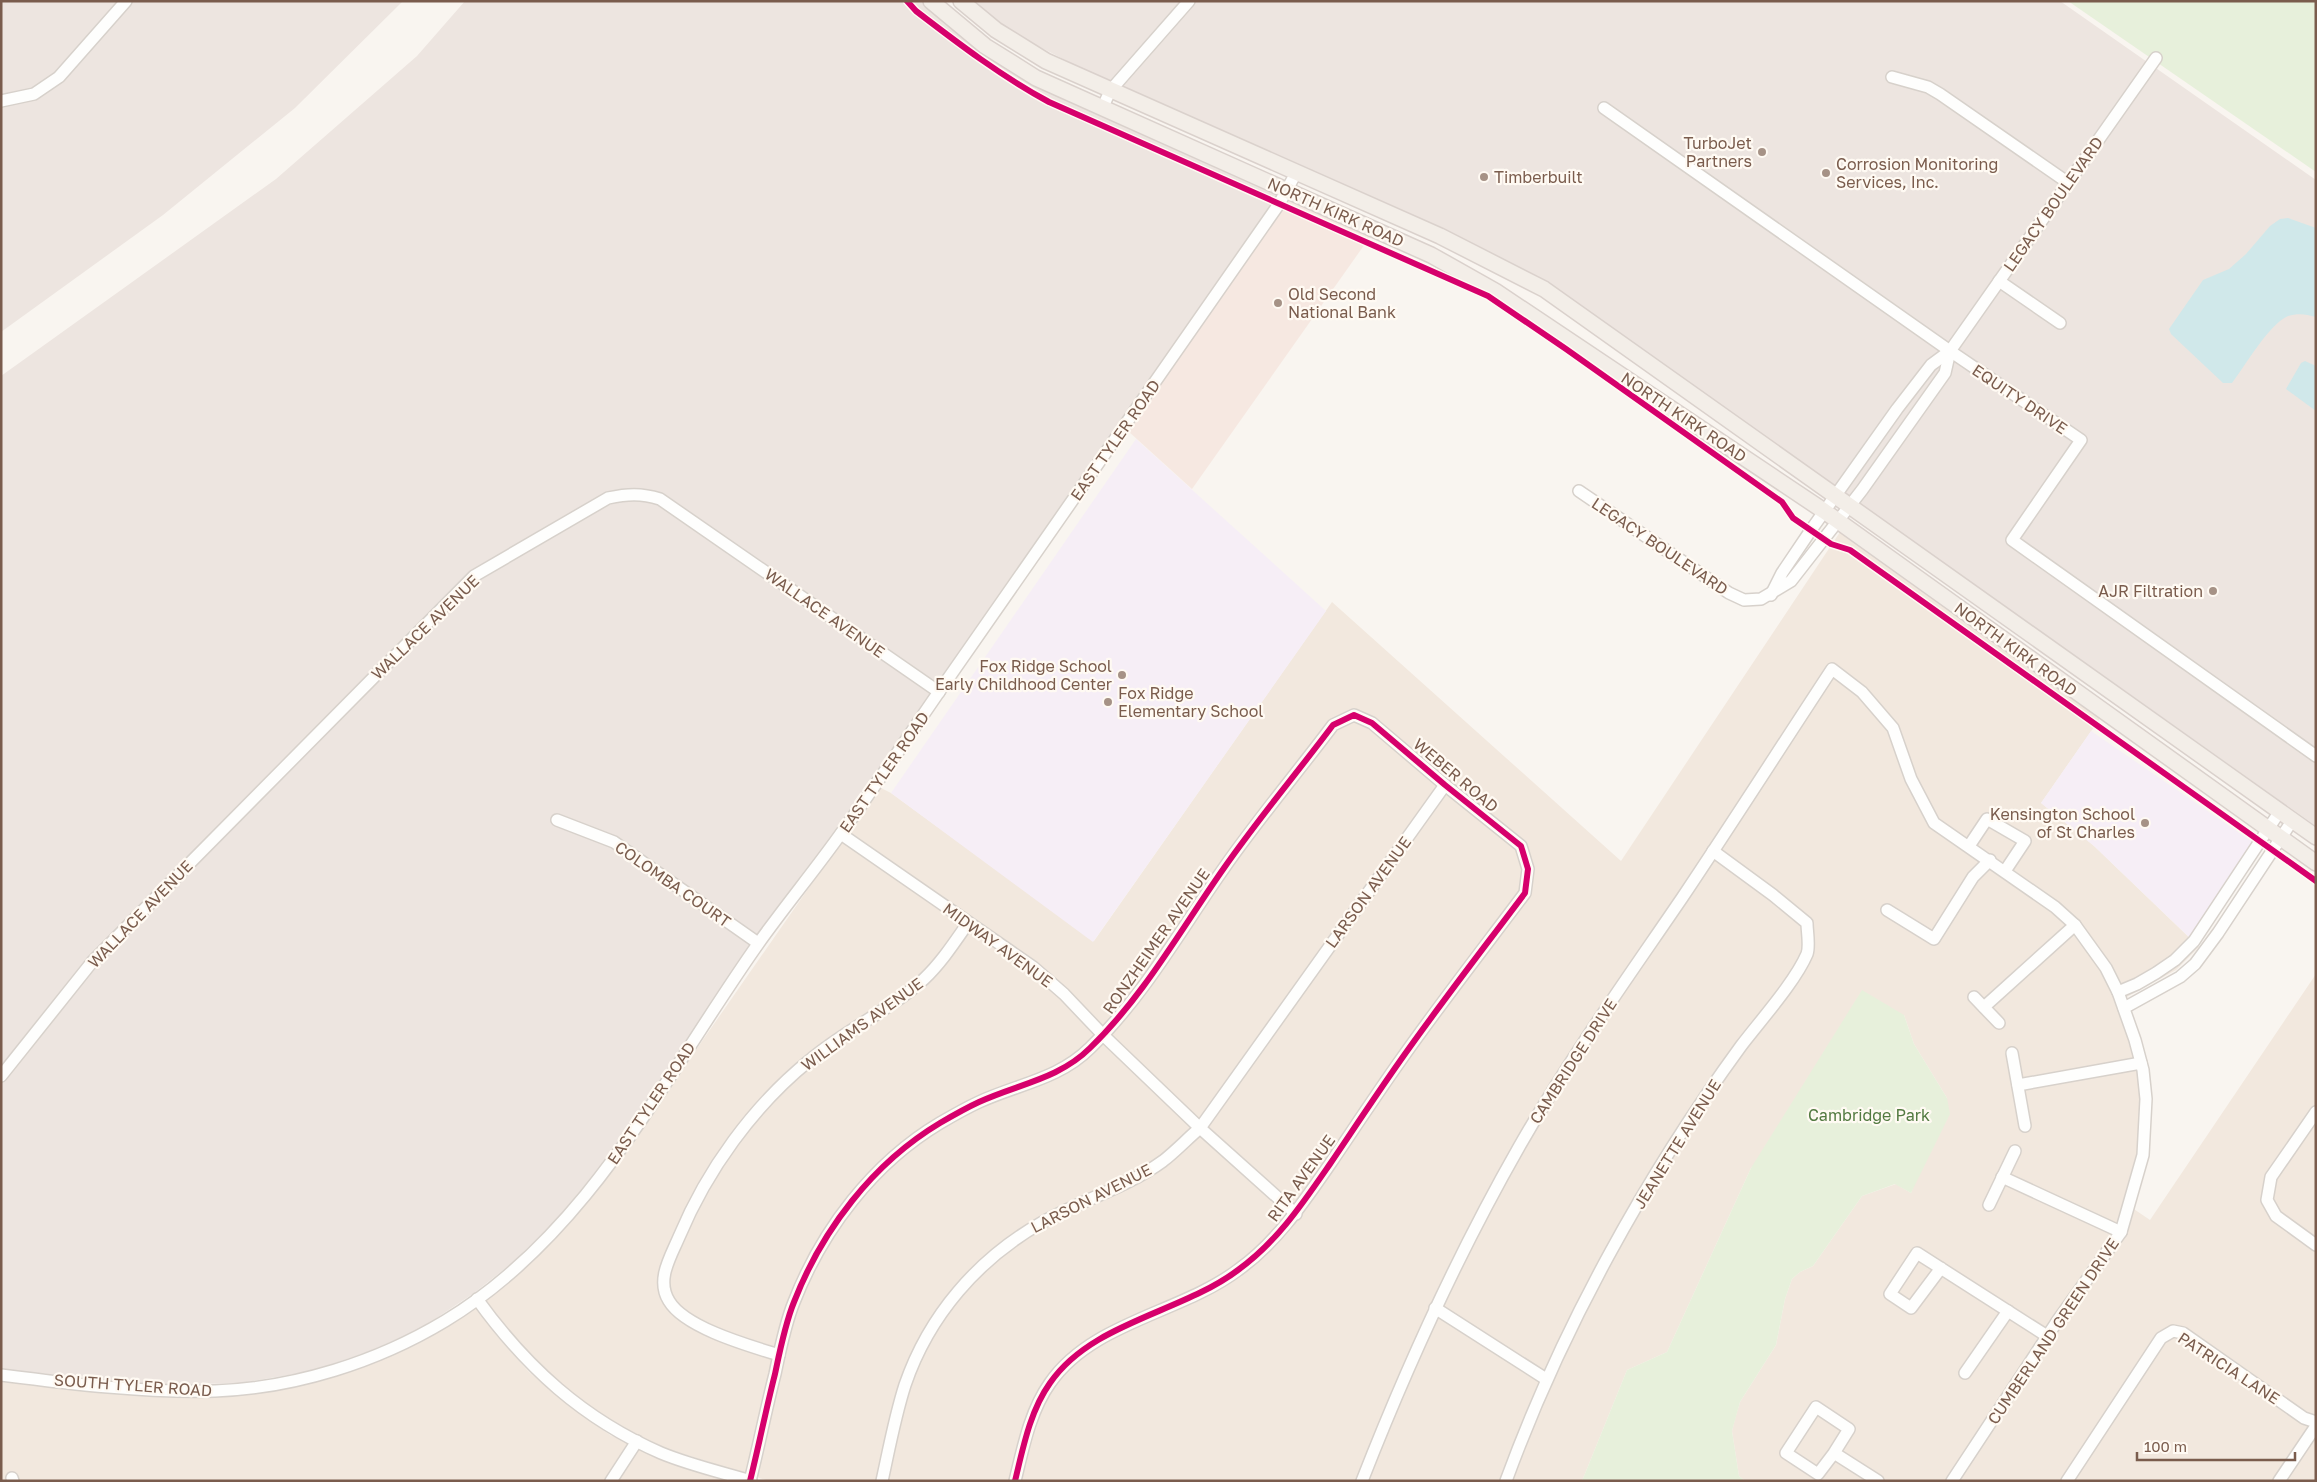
<svg xmlns="http://www.w3.org/2000/svg" width="2317" height="1482" font-family="'Golos Text',sans-serif">
<style>
.residential{fill:#f2e8de}
.commercial{fill:#f6e8e1}
.industrial{fill:#ede5e0}
.education{fill:#f6eef6}
.green{fill:#e7f0db}
.water{fill:#d0e8ea}
.lines{fill:none;stroke-linecap:round;stroke-linejoin:round}
.minor-casing{stroke:#d7d1cb;stroke-width:14}
.major-casing{stroke:#dad1cc;stroke-width:18}
.minor{stroke:#fefefd;stroke-width:11}
.major{stroke:#f3eee8;stroke-width:15}
.cycleway-casing{stroke:#fffaf3;stroke-width:9}
.cycleway{stroke:#d6006c;stroke-width:6}
.poi-dot{fill:#a69286;stroke:#fffaf3;stroke-width:2}
.labels{text-anchor:middle;dominant-baseline:central;stroke-width:4.5;stroke-linejoin:round;paint-order:stroke}
.poi-label{font-size:16px;fill:#7a5c4d;stroke:#fffaf3;text-anchor:end}
.street-label{font-size:16px;fill:#7a5c4d;stroke:#fffaf3}
.park-label{font-size:16px;fill:#537a41;stroke:#fffaf3}
</style>
<rect width="100%" height="100%" fill="#f9f5f0"/>
<g class="residential">
<polygon points="1842,529 2101,717 2041,803 2094,846 2199,947 2176,970 2116,1003 2137,1060 2142,1104 2138,1158 2125,1203 2150,1220 2316,974 2316,1481 1745,1481 1739,1476 1732,1431 1735,1419 1740,1402 1776,1345 1785,1299 1792,1279 1800,1272 1813,1266 1862,1196 1896,1184 1911,1193 1947,1098 1914,1044 1904,1015 1751,1168 1667,1352 1627,1370 1582,1481 769,1481 668,1449 628,1431 593,1410 557,1383 519,1347 484,1299 559,1234 622,1156 879,787 891,793 1094,941 1332,602 1621,861"/>
<polygon points="476,1306 497,1336 529,1372 569,1406 610,1435 693,1471 730,1481 1,1481 1,1379 174,1396 358,1366"/>
</g>
<polygon class="commercial" points="1290,196 1372,234 1192,489 1128,431"/>
<g class="industrial">
<polygon points="1,1 403,1 295,108 163,215 1,332"/>
<polygon points="465,1 923,1 983,54 1278,194 616,1148 554,1222 512,1263 474,1293 420,1329 367,1352 312,1371 241,1383 151,1385 1,1369 1,376 276,179 417,56"/>
<polygon points="971,1 1183,1 1110,83 1007,30"/>
<polygon points="1197,1 2060,1 2316,180 2316,826 1605,323 1500,259 1120,88"/>
</g>
<g class="education">
<polygon points="1136,439 1326,611 1093,942 891,793"/>
<polygon points="2091,731 2254,843 2190,938 2094,846 2041,803"/>
</g>
<g class="green">
<polygon points="2068,1 2316,1 2316,172"/>
<polygon points="1862,990 1904,1015 1914,1044 1947,1098 1950,1114 1911,1193 1895,1184 1862,1196 1813,1266 1800,1272 1792,1279 1785,1299 1776,1345 1740,1402 1732,1431 1739,1476 1745,1481 1582,1481 1627,1370 1667,1352 1751,1168"/>
</g>
<g class="water">
<path d="M 2288,218 L 2316,228 L 2316,317 C 2306,314 2298,313 2288,316 C 2269,324 2245,366 2232,383 L 2223,383 L 2171,334 L 2169,329 L 2203,280 L 2229,269 L 2246,254 L 2270,226 L 2280,219 Z"/>
<polygon points="2305,361 2316,366 2316,411 2286,389 2301,363"/>
</g>
<g class="lines">
<defs>
<g id="minor">
<polyline points="1892,77 1928,87 1940,94 2067,182"/>
<polyline points="1,101 34,94 59,77 126,1"/>
<polyline points="1604,108 1950,351 2081,440 2012,540 2316,756"/>
<polyline points="1102,109 1110,91 1189,1"/>
<polyline points="1999,281 2060,323"/>
<polyline points="1579,491 1729,593 1744,600 1761,599 1791,581 1862,490 1945,373 1950,351"/>
<polyline points="1771,595 1782,573 1811,530 1897,409 1931,365 1950,351 2156,58"/>
<polyline points="557,820 614,842 758,943"/>
<polyline points="841,834 1033,967 1064,994 1103,1035 1200,1128 1296,1214"/>
<polyline points="1969,846 1987,819 2025,841 2005,871"/>
<polyline points="1887,910 1934,939 1973,877 1990,860"/>
<polyline points="2118,992 2137,984 2156,973 2175,960 2194,941 2280,811"/>
<polyline points="1974,997 1999,1023"/>
<polyline points="1984,1007 2075,925"/>
<polyline points="2124,1008 2180,977 2195,964 2218,933 2292,821"/>
<polyline points="2012,1053 2025,1126"/>
<path d="M 1,1076 L 92,962 L 474,576 L 608,498 C 627,494 641,493 660,499 L 939,692"/>
<polyline points="2018,1085 2141,1063"/>
<polyline points="2316,1112 2271,1177 2267,1200 2276,1216 2316,1245"/>
<polyline points="2002,1177 2121,1232"/>
<polyline points="1989,1205 2015,1151"/>
<polyline points="1941,1268 1911,1308 1890,1294 1917,1253 2047,1336"/>
<path d="M 477,1299 C 526,1367 583,1419 661,1453 C 690,1465 721,1472 751,1481"/>
<polyline points="1435,1308 1546,1379"/>
<path d="M 779,1355 C 750,1346 685,1328 669,1301 C 656,1280 670,1258 679,1237 C 707,1170 753,1106 810,1060 C 845,1030 889,1011 924,979 C 941,963 954,943 968,923"/>
<polyline points="1965,1373 2008,1311"/>
<path d="M 1,1375 C 72,1384 144,1393 215,1391 C 295,1388 377,1362 445,1321 C 589,1234 664,1077 758,944 C 785,906 815,870 842,832 C 877,784 909,735 943,686 C 1055,526 1167,365 1279,204 L 1296,173"/>
<polyline points="1834,1453 1818,1474 1786,1453 1816,1407 1849,1429 1834,1453 1878,1481"/>
<polyline points="12,1478 13,1481"/>
<polyline points="611,1481 637,1441"/>
<path d="M 750,1481 C 759,1445 766,1409 775,1374 C 780,1350 785,1324 794,1302 C 822,1230 873,1163 940,1123 C 952,1116 966,1108 979,1102 C 1018,1084 1059,1079 1090,1048 C 1144,996 1181,929 1224,868 C 1258,819 1297,773 1333,725 L 1354,715 L 1372,723 L 1445,785 L 1521,846 L 1528,869 L 1525,893 C 1483,949 1440,1004 1400,1061 C 1376,1095 1353,1130 1330,1164 C 1303,1203 1277,1242 1238,1270 C 1181,1313 1092,1322 1050,1383 C 1030,1411 1023,1448 1015,1481"/>
<path d="M 882,1481 C 889,1449 895,1416 905,1385 C 929,1315 978,1259 1041,1223 C 1081,1200 1126,1188 1163,1161 C 1176,1151 1188,1138 1200,1128 L 1445,785"/>
<path d="M 1362,1481 C 1407,1366 1458,1254 1519,1147 C 1568,1061 1626,980 1682,898 C 1733,822 1782,745 1832,669 L 1862,692 L 1893,728 L 1911,779 L 1934,823 L 2055,907 L 2075,925 L 2106,968 L 2118,992 L 2135,1040 L 2143,1070 L 2146,1099 L 2143,1155 L 2121,1232 L 2058,1320 L 1952,1481"/>
<path d="M 1506,1481 C 1561,1330 1646,1176 1741,1046 C 1760,1021 1795,982 1807,954 C 1810,946 1807,932 1807,923 L 1773,895 L 1713,851"/>
<polyline points="2067,1481 2161,1338 2173,1331 2183,1333 2304,1418 2316,1422"/>
<polyline points="2279,1481 2316,1426"/>
</g>
<g id="major">
<polyline points="931,1 985,46 1036,78 1431,255 1495,291 1824,511 2316,863"/>
<polyline points="961,1 996,30 1046,61 1440,236 1544,289 2316,837"/>
</g>
</defs>
<use href="#minor" class="minor-casing"/>
<use href="#major" class="major-casing"/>
<use href="#minor" class="minor"/>
<use href="#major" class="major"/>
<defs>
<g id="cycleway">
<path d="M 907,1 L 916,11 C 959,44 1001,76 1049,102 L 1488,296 L 1566,349 L 1782,502 L 1793,518 L 1831,544 L 1850,550 L 2316,881"/>
<path d="M 750,1481 C 759,1445 766,1409 775,1374 C 780,1350 785,1324 794,1302 C 822,1230 873,1163 940,1123 C 952,1116 966,1108 979,1102 C 1018,1084 1059,1079 1090,1048 C 1144,996 1181,929 1224,868 C 1258,819 1297,773 1333,725 L 1354,715 L 1372,723 L 1445,785 L 1521,846 L 1528,869 L 1525,893 C 1483,949 1440,1004 1400,1061 C 1376,1095 1353,1130 1330,1164 C 1303,1203 1277,1242 1238,1270 C 1181,1313 1092,1322 1050,1383 C 1030,1411 1023,1448 1015,1481"/>
</g>
</defs>
<use href="#cycleway" class="cycleway-casing"/>
<use href="#cycleway" class="cycleway"/>
</g>
<g class="poi-dot">
<circle cx="1762" cy="152" r="5"/>
<circle cx="1826" cy="173" r="5"/>
<circle cx="1484" cy="177" r="5"/>
<circle cx="1278" cy="303" r="5"/>
<circle cx="2213" cy="591" r="5"/>
<circle cx="1122" cy="675" r="5"/>
<circle cx="1108" cy="702" r="5"/>
<circle cx="2145" cy="823" r="5"/>
</g>
<g class="labels">
<g class="poi-label">
<text x="1752" y="143">TurboJet<tspan x="1752" dy="18">Partners</tspan></text>
<text x="1836" y="164" text-anchor="start">Corrosion Monitoring<tspan x="1836" dy="18">Services, Inc.</tspan></text>
<text x="1494" y="177" text-anchor="start">Timberbuilt</text>
<text x="1288" y="294" text-anchor="start">Old Second<tspan x="1288" dy="18">National Bank</tspan></text>
<text x="2203" y="591">AJR Filtration</text>
<text x="1112" y="666">Fox Ridge School<tspan x="1112" dy="18">Early Childhood Center</tspan></text>
<text x="1118" y="693" text-anchor="start">Fox Ridge<tspan x="1118" dy="18">Elementary School</tspan></text>
<text x="2135" y="814">Kensington School<tspan x="2135" dy="18">of St Charles</tspan></text>
</g>
<g class="street-label">
<text transform="translate(2053 204) rotate(-55)">LEGACY BOULEVARD</text>
<text transform="translate(1336 212) rotate(24)">NORTH KIRK ROAD</text>
<text transform="translate(2020 399) rotate(34)">EQUITY DRIVE</text>
<text transform="translate(1684 417) rotate(34)">NORTH KIRK ROAD</text>
<text transform="translate(1115 440) rotate(-55)">EAST TYLER ROAD</text>
<text transform="translate(1660 546) rotate(34)">LEGACY BOULEVARD</text>
<text transform="translate(825 613) rotate(35)">WALLACE AVENUE</text>
<text transform="translate(425 627) rotate(-44)">WALLACE AVENUE</text>
<text transform="translate(2016 649) rotate(36)">NORTH KIRK ROAD</text>
<text transform="translate(884 772) rotate(-55)">EAST TYLER ROAD</text>
<text transform="translate(1456 775) rotate(40)">WEBER ROAD</text>
<text transform="translate(673 884) rotate(35)">COLOMBA COURT</text>
<text transform="translate(1368 892) rotate(-54)">LARSON AVENUE</text>
<text transform="translate(140 914) rotate(-46)">WALLACE AVENUE</text>
<text transform="translate(1156 941) rotate(-55)">RONZHEIMER AVENUE</text>
<text transform="translate(998 945) rotate(36)">MIDWAY AVENUE</text>
<text transform="translate(862 1024) rotate(-36)">WILLIAMS AVENUE</text>
<text transform="translate(1573 1061) rotate(-57)">CAMBRIDGE DRIVE</text>
<text transform="translate(651 1103) rotate(-56)">EAST TYLER ROAD</text>
<text transform="translate(1677 1144) rotate(-58)">JEANETTE AVENUE</text>
<text transform="translate(1301 1178) rotate(-54)">RITA AVENUE</text>
<text transform="translate(1091 1198) rotate(-27)">LARSON AVENUE</text>
<text transform="translate(2053 1331) rotate(-56)">CUMBERLAND GREEN DRIVE</text>
<text transform="translate(2229 1368) rotate(33)">PATRICIA LANE</text>
<text transform="translate(133 1385) rotate(4)">SOUTH TYLER ROAD</text>
</g>
<g class="park-label">
<text x="1869" y="1115">Cambridge Park</text>
</g>
</g>
<rect width="2317" height="1482" fill="none" stroke="#7a5c4d" stroke-width="5"/>
<path d="M2137 1452v8h158v-8" fill="none" stroke="#7a5c4d" stroke-width="2.5"/>
<text x="2144" y="1452" font-size="15" fill="#7a5c4d" stroke="#fffaf3" stroke-width="4" paint-order="stroke">100 m</text>
</svg>
